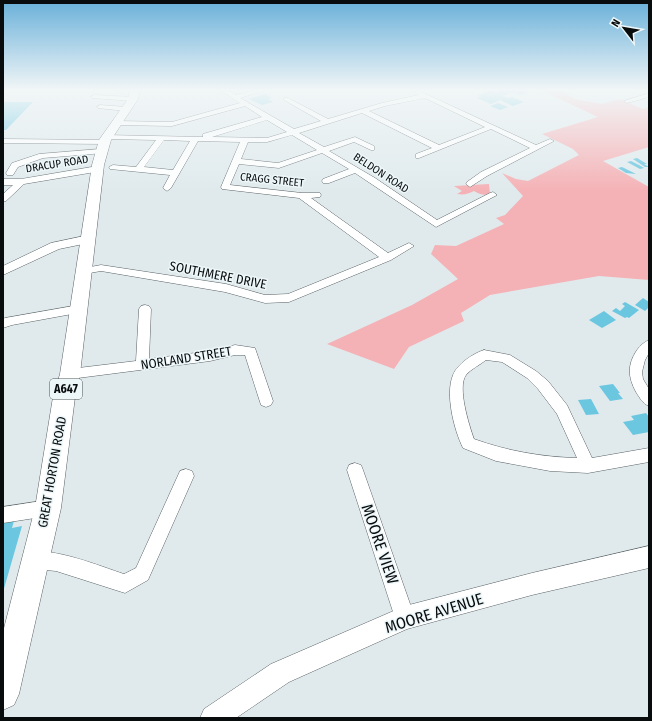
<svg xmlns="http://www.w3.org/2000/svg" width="652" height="721" font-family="'Fira Sans Condensed',sans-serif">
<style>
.green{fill:#f5b2b6}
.building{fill:#6bc6e0}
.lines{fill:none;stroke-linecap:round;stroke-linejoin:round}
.minor-casing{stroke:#5a6265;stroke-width:1}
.tertiary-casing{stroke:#5a6265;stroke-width:1}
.primary-casing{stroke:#5a6265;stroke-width:1}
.minor{fill:#fff;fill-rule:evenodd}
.tertiary{fill:#fff;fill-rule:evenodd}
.primary{fill:#fff;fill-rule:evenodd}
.labels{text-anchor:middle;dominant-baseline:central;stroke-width:3;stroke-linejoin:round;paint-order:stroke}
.far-street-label{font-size:11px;fill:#090c0d;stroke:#edf7fa}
.shield{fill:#edf7fa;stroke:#4d5254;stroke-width:1}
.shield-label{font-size:12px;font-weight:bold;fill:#090c0d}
.street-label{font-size:13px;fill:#090c0d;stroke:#edf7fa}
.near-street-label{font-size:16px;fill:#090c0d;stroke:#edf7fa}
</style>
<rect width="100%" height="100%" fill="#e0eaed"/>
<g class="green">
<polygon points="540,90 560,90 575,99 602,104 619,99 643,109 649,107 649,147 603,161 649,187 649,280 599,276 490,295 461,313 464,321 409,347 394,369 327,344 412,305 458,279 431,254 435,245 456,246 504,224 496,218 505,215 523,196 502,173 516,179 528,181 579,155 573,149 542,134 598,117"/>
<path d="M 489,184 L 490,194 C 484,196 479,194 474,191 C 468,194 464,195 457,194 L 462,191 L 454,186 Z"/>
</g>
<g class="building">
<polygon points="489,90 497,92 500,92 496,90 522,90 528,92 520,95 514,92 502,96 508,98 512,97 524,102 513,106 500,100 491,104 477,98 481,96 478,95 485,93 483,92"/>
<polygon points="265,94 272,98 268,99 273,102 262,105 249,99"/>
<polygon points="3,102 33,102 6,130 3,130"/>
<polygon points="498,103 508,107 500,110 490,106"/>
<polygon points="637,158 647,164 644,164 649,167 645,167 633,159"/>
<polygon points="631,161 639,165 644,168 640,169 627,162"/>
<polygon points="622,167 636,174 626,173 618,168"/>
<polygon points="643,298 649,302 649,307 645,311 635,305"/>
<polygon points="625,302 639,310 629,318 627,317 625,318 612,311 616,308 620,311 625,306 622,304"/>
<polygon points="604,311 616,320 602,328 589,320"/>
<polygon points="613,384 620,393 618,393 623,399 610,401 599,386"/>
<polygon points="591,399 599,414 586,415 578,400"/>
<polygon points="646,413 649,417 649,432 633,435 623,422 634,420 631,416"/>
<polygon points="14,521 12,528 22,526 3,592 3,523"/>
</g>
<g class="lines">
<defs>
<g id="minor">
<path d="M 220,90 L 228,90 L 236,95 L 255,90 L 266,90 L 240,98 L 294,129 L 321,121 L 284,100 L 284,98 L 288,98 L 328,119 L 382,103 L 419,95 L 414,92 L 417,90 L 536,145 L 550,139 L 554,141 L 487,176 L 470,187 L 466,184 L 467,182 L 481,172 L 530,148 L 491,129 L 419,158 L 416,158 L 416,154 L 432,148 L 362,113 L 299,133 L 324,147 L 355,137 L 374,146 L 374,150 L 371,150 L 354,142 L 329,151 L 375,178 L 437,220 L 490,193 L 493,192 L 497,195 L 436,227 L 355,173 L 329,183 L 323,183 L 322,181 L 323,179 L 349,169 L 322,153 L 279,168 L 239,164 L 230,185 L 302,193 L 320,193 L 321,195 L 320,197 L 311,198 L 388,253 L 409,243 L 414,246 L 391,260 L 289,302 L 265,303 L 225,292 L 101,271 L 84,274 L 80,273 L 79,271 L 80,269 L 101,265 L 226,284 L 265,295 L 288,294 L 379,257 L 299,198 L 222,189 L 221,187 L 240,142 L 198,141 L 171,188 L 167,191 L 163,188 L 170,175 L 110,169 L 109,167 L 113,165 L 136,167 L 156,140 L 107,139 L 104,139 L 104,135 L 203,137 L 203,134 L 262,117 L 245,106 L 172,126 L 116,125 L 112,123 L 116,121 L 172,122 L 240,103 ZM 425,98 L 485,127 L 439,145 L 369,111 L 385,106 ZM 267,120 L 287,132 L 267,138 L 212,137 ZM 292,135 L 317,150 L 278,163 L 241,159 L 248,142 L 267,142 ZM 164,140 L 190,141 L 173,170 L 144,167 Z"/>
<polygon points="647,94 649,95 649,97 627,103 624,101"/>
<polygon points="94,95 133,97 136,99 133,101 92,98 91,97"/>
<polygon points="100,105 126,107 129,109 126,111 98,108 97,107"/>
<polygon points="3,139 105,140 109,142 105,144 3,143"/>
<polygon points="101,149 105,151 104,153 43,158 18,167 13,175 7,175 6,173 12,163 39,154"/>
<polygon points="98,166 101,167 102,169 101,171 24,184 6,201 3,202 3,194 13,185 3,185 3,179 21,179"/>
<polygon points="79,305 83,306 85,309 83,312 12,325 3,328 3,319 5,318"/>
<polygon points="145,305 149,306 151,309 149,359 210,351 235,345 255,348 273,401 271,405 266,407 261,405 245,355 235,355 210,361 70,379 65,378 63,374 65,370 70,369 136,361 139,309 141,306"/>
<path d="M 649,340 L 649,353 L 645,360 L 642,372 L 643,379 L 649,389 L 649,406 C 642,403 640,398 636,392 C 628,377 627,365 637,350 C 640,346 644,342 649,340 Z"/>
<path d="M 484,350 L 510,355 L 536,371 L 548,381 L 567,405 L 592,458 L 649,448 L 649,462 L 588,473 L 550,471 L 496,461 L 463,448 C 454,430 445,394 453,375 C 457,364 474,353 484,350 ZM 486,360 L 502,362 L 527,378 L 538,389 L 557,414 L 577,458 C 542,457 507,451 474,439 C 469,425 457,387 466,375 C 471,369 480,365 486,360 Z"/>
<polygon points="355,463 361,465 363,470 415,618 412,625 405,628 398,625 395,618 347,470 349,465"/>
<path d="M 186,469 L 192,471 L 194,476 L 148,580 L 125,593 L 56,571 L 35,569 L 29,566 L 26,560 L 29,554 C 49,545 102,567 124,574 L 136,568 L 180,471 Z"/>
<polygon points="48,500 54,502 56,508 54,514 48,516 3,523 3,507"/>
</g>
<g id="tertiary">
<polygon points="89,235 93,236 95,239 93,242 59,249 3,275 3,266 51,243"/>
<polygon points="649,546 649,568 532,595 407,629 289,682 236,718 200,718 204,709 271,664 405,606 532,573"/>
</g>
<polygon id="primary" points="130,90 140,90 138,99 111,140 104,165 80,374 75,397 61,508 19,694 14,705 3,710 3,632 35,508 53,397 60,374 92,165 99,140 128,99"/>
</defs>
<use href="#minor" class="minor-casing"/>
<use href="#tertiary" class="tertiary-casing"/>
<use href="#primary" class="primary-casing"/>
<use href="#minor" class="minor"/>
<use href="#tertiary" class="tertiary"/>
<use href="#primary" class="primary"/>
</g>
<linearGradient id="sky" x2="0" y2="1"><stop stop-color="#69b0d9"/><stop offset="0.47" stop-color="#f1f6f7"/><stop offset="1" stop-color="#f1f6f7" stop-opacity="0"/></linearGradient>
<rect width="652" height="191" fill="url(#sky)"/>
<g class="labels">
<g class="far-street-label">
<text transform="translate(57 164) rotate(-9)">DRACUP ROAD</text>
<text transform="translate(381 173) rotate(33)">BELDON ROAD</text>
<text transform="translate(272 180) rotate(6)">CRAGG STREET</text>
</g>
<rect class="shield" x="50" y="379" width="32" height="20" rx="3"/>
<g class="shield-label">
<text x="66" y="389">A647</text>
</g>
<g class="street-label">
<text transform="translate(218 275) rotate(11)">SOUTHMERE DRIVE</text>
<text transform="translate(186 358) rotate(-9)">NORLAND STREET</text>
<text transform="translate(52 472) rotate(-80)">GREAT HORTON ROAD</text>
</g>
<g class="near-street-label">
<text transform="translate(380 544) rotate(71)">MOORE VIEW</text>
<text transform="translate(434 613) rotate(-17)">MOORE AVENUE</text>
</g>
</g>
<rect width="652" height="721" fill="none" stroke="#090c0d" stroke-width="8"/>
<g transform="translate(624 28) rotate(301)" stroke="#edf7fa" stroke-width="3" paint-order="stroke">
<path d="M0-3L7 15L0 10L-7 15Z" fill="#090c0d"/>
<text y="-6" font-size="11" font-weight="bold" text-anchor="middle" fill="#090c0d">N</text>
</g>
</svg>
